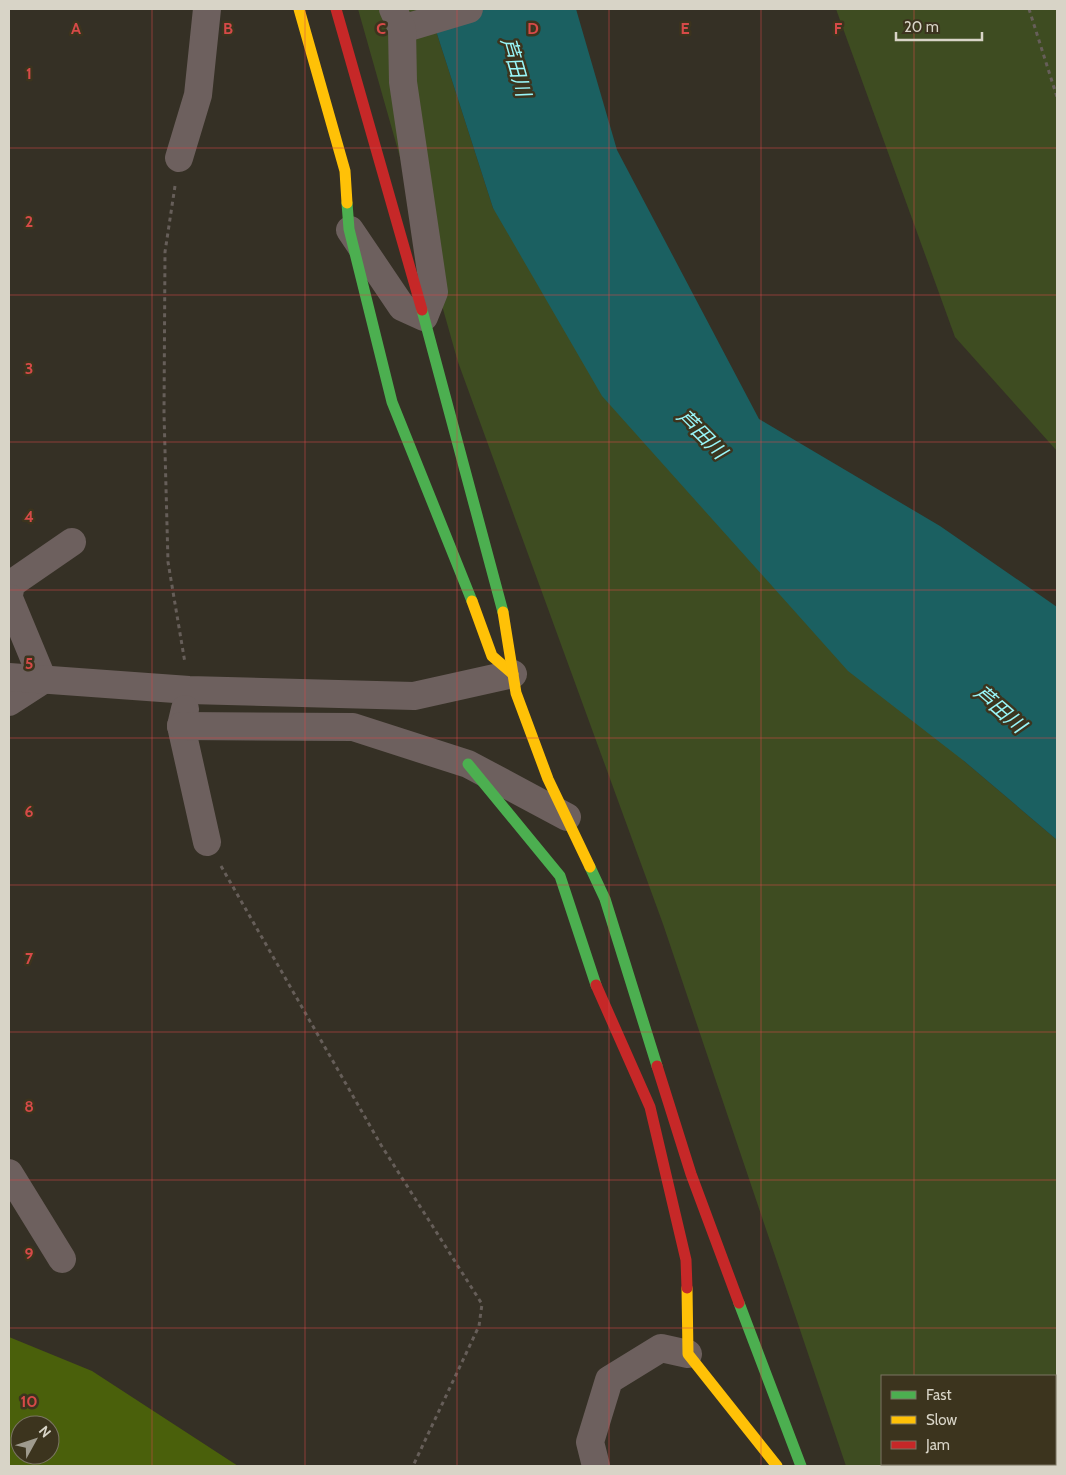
<svg xmlns="http://www.w3.org/2000/svg" width="1066" height="1475" font-family="Cabin,'Noto Sans JP',sans-serif">
<style>
.green{fill:#3e4c21;fill-rule:evenodd}
.forest{fill:#4a600b;fill-rule:evenodd}
.water{fill:#1b6061}
.lines{fill:none;stroke-linecap:round;stroke-linejoin:round}
.path{stroke:#665e59;stroke-width:3;stroke-dasharray:4 4;stroke-linecap:butt}
.street{stroke:#6d605e;stroke-width:28}
.fast{stroke:#4caf50;stroke-width:11}
.slow{stroke:#ffc107;stroke-width:11}
.jam{stroke:#c62828;stroke-width:11}
.grid{fill:none;stroke:#d64a48;stroke-width:1;stroke-opacity:0.55}
.labels{text-anchor:middle;dominant-baseline:central;stroke-width:5;stroke-linejoin:round;paint-order:stroke}
.water-label{font-size:20px;font-style:italic;fill:#99f6f9;stroke:#3c341e}
.grid-label{font-size:16px;text-anchor:middle;font-weight:bold;fill:#d64a48;stroke:#3c341e;stroke-width:5;stroke-linejoin:round;paint-order:stroke}
</style>
<rect width="100%" height="100%" fill="#353025"/>
<g class="green">
<path d="M 358,9 L 429,9 L 493,208 L 964,761 L 1057,840 L 1057,1466 L 846,1466 L 663,924 L 458,362 ZM 882,1376 L 1055,1376 L 1055,1464 L 882,1464 Z"/>
<polygon points="836,9 1057,9 1057,451 955,337"/>
</g>
<path class="forest" d="M 9,1337 L 92,1371 L 238,1466 L 9,1466 ZM 20,1425 L 50,1425 L 50,1455 L 20,1455 Z"/>
<polygon class="water" points="429,9 576,9 617,150 759,419 940,526 1057,607 1057,840 964,761 848,671 602,396 493,208"/>
<g class="lines">
<g class="path">
<polyline points="1029,9 1057,97"/>
<polyline points="175,186 165,252 164,413 168,562 185,663"/>
<polyline points="221,866 381,1145 482,1304 479,1326 413,1466"/>
</g>
<g class="street">
<polyline points="402,29 469,9"/>
<polyline points="179,158 198,95 207,9"/>
<polyline points="350,230 402,307 424,317 434,292 403,82 402,29 393,9"/>
<polyline points="9,595 11,584 72,542"/>
<polyline points="9,598 43,680 9,702"/>
<polyline points="9,677 189,690 414,696 513,674"/>
<polyline points="185,709 181,726 207,842"/>
<polyline points="181,726 353,727 468,764 567,817"/>
<polyline points="9,1173 62,1259"/>
<polyline points="596,1466 590,1442 609,1380 661,1348 688,1354"/>
</g>
<g class="fast">
<polyline points="347,203 349,229 392,402 472,601"/>
<polyline points="422,310 503,612"/>
<polyline points="468,764 560,876 596,985"/>
<polyline points="590,867 605,899 657,1066"/>
<polyline points="739,1303 801,1466"/>
</g>
<g class="slow">
<polyline points="299,9 345,171 347,203"/>
<polyline points="472,601 492,656 513,674"/>
<polyline points="503,612 516,693 548,779 590,867"/>
<polyline points="687,1288 688,1354 777,1466"/>
</g>
<g class="jam">
<polyline points="336,9 422,310"/>
<polyline points="596,985 650,1107 686,1260 687,1288"/>
<polyline points="657,1066 691,1174 739,1303"/>
</g>
</g>
<path class="grid" d="M 152,9 L 152,1466M 305,9 L 305,1466M 457,9 L 457,1466M 609,9 L 609,1466M 761,9 L 761,1466M 914,9 L 914,1376M 9,148 L 1057,148M 9,295 L 1057,295M 9,442 L 1057,442M 9,590 L 1057,590M 9,738 L 1057,738M 9,885 L 1057,885M 9,1032 L 1057,1032M 9,1180 L 1057,1180M 9,1328 L 1057,1328M 914,1464 L 914,1466"/>
<g class="labels">
<g class="water-label">
<text transform="translate(516 67) rotate(74)">芦田川</text>
<text transform="translate(702 434) rotate(45)">芦田川</text>
<text transform="translate(1000 709) rotate(41)">芦田川</text>
</g>
</g>
<g class="grid-label">
<text x="76" y="34">A</text>
<text x="228" y="34">B</text>
<text x="381" y="34">C</text>
<text x="533" y="34">D</text>
<text x="685" y="34">E</text>
<text x="838" y="34">F</text>
<text x="29" y="79">1</text>
<text x="29" y="227">2</text>
<text x="29" y="374">3</text>
<text x="29" y="522">4</text>
<text x="29" y="669">5</text>
<text x="29" y="817">6</text>
<text x="29" y="964">7</text>
<text x="29" y="1112">8</text>
<text x="29" y="1259">9</text>
<text x="29" y="1407">10</text>
</g>
<rect width="1066" height="1475" fill="none" stroke="#d8d4c7" stroke-width="20"/>
<rect x="881" y="1375" width="175" height="90" fill="#3c341e" stroke="#7a7462"/>
<rect x="891" y="1391" width="25" height="8" fill="#4caf50" stroke="#7a7462"/>
<text x="926" y="1400" font-size="15" fill="#d8d4c7">Fast</text>
<rect x="891" y="1416" width="25" height="8" fill="#ffc107" stroke="#7a7462"/>
<text x="926" y="1425" font-size="15" fill="#d8d4c7">Slow</text>
<rect x="891" y="1441" width="25" height="8" fill="#c62828" stroke="#7a7462"/>
<text x="926" y="1450" font-size="15" fill="#d8d4c7">Jam</text>
<g transform="translate(35 1440) rotate(50)"><circle r="24" fill="#3c341e" stroke="#7a7462"/>
<path d="M0-4L9 19L0 12L-9 19Z" fill="#9f9b8e"/>
<text y="-8" font-size="14" font-weight="bold" text-anchor="middle" fill="#d8d4c7">N</text>
</g>
<path d="M896 32v8h86v-8" fill="none" stroke="#d8d4c7" stroke-width="2.5"/>
<text x="904" y="32" font-size="15" fill="#d8d4c7" stroke="#3c341e" stroke-width="4" paint-order="stroke">20 m</text>
</svg>
